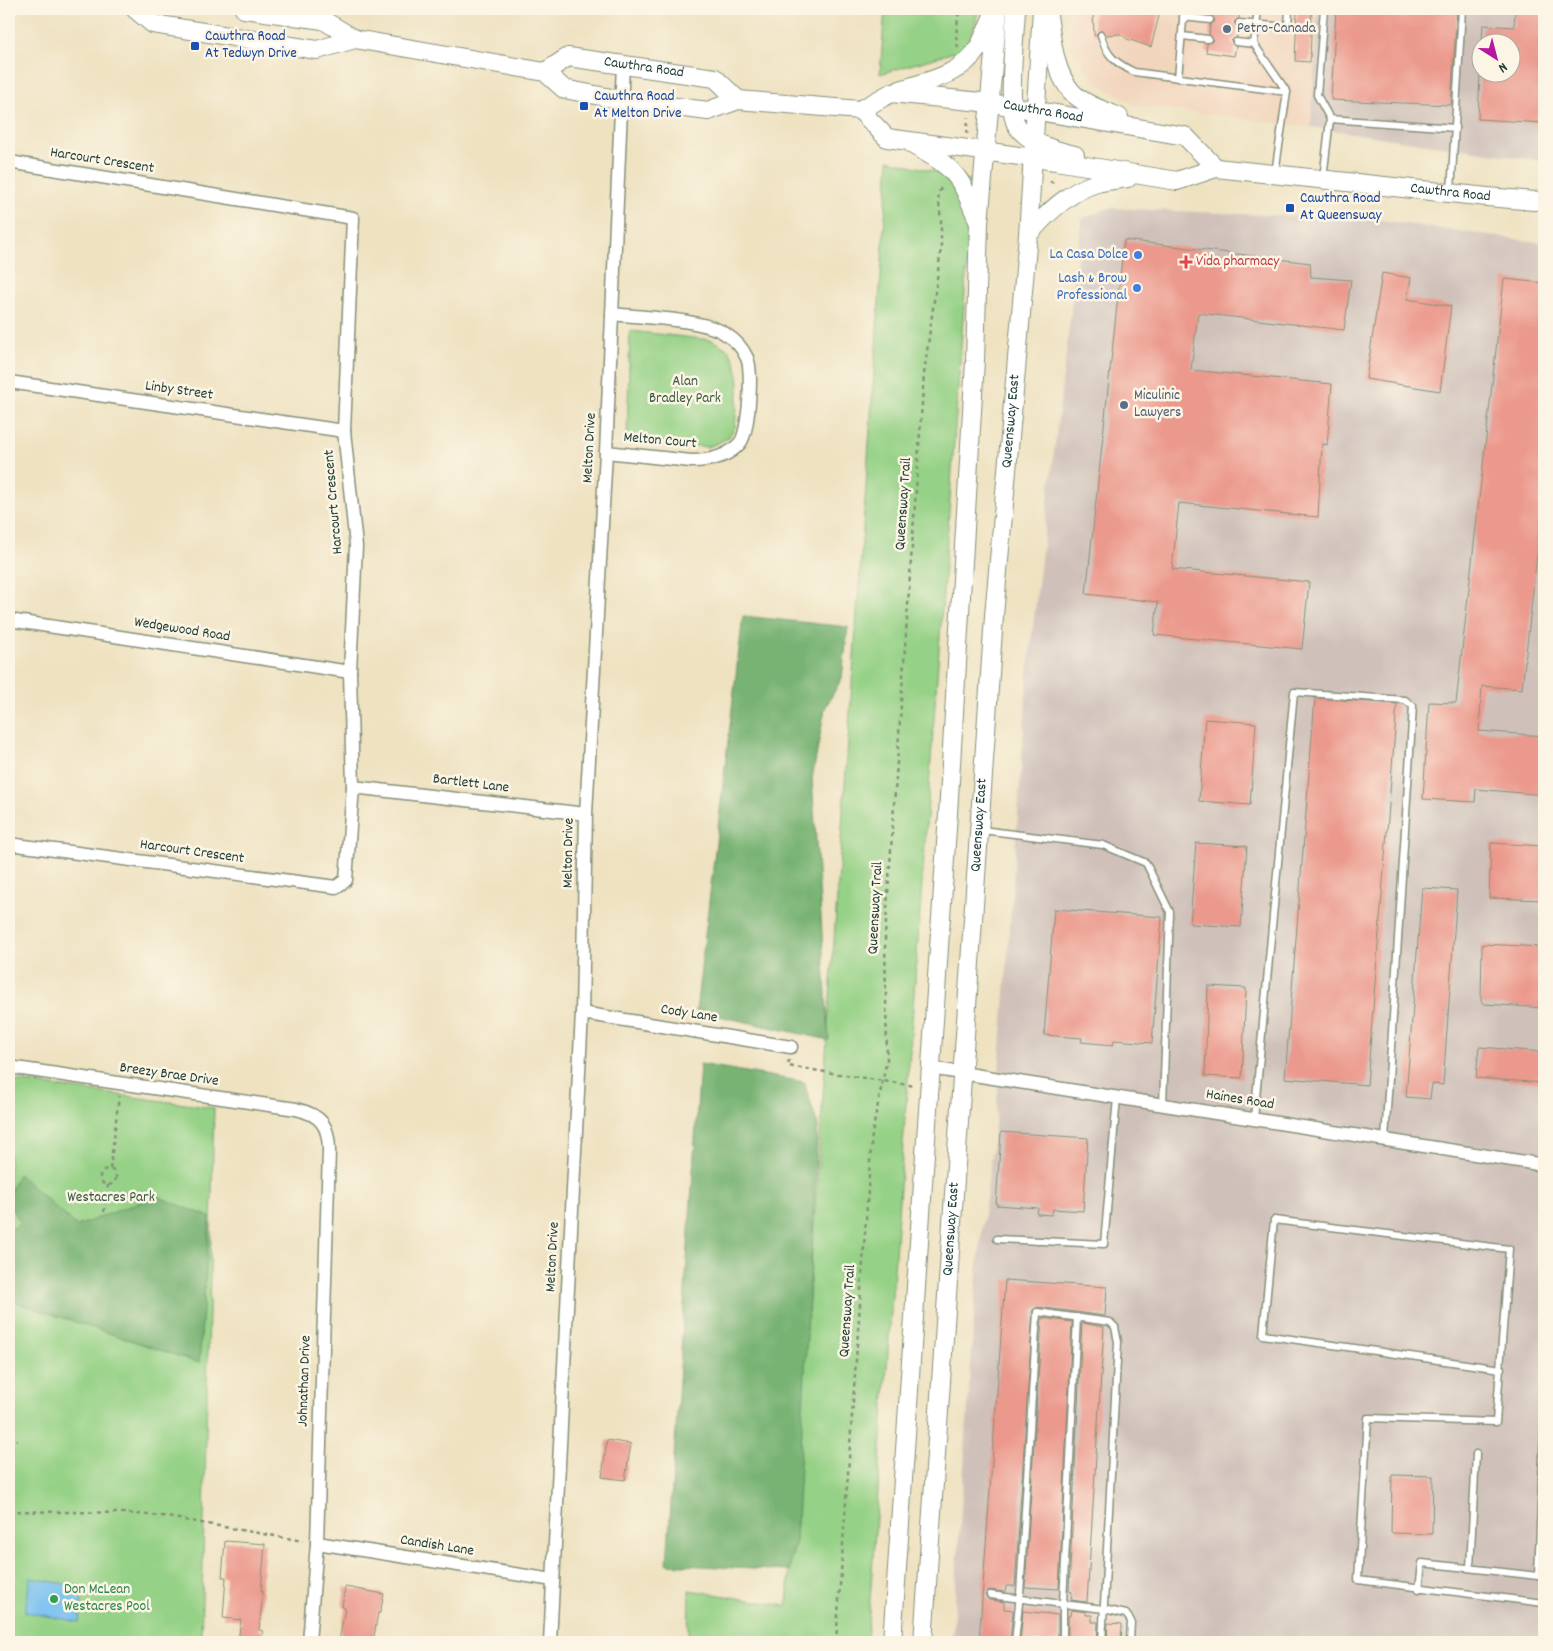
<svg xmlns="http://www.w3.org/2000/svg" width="1553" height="1651" font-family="Dekko,sans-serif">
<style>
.built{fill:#f2d5bd}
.industrial{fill:#cfc1ba;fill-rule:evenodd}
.green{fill:#95d186;stroke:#5a875d}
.forest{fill:#78b373;stroke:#4c7854}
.water{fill:#77c0f0;stroke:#4b7e92}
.building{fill:#eb998c}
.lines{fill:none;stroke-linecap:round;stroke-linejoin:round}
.lane-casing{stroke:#86907a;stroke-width:9}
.street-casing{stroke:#86907a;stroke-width:15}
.secondary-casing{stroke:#86907a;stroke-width:20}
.path{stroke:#86907a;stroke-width:2.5;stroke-dasharray:4 4;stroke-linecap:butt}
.lane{stroke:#fff;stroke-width:6}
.street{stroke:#fff;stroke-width:12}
.secondary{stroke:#fff;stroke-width:18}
.service-dot{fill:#5c6f8a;stroke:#fcf5e5;stroke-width:2}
.transit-dot{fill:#1a4fb4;stroke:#fcf5e5;stroke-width:2}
.shop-dot{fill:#3f7fe0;stroke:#fcf5e5;stroke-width:2}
.health-dot{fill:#e0444e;stroke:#fcf5e5;stroke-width:2}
.leisure-dot{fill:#2e9e5b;stroke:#fcf5e5;stroke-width:2}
.labels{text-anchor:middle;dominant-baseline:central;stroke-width:5;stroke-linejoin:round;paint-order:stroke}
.service-label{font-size:15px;fill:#4e5e75;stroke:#fcf5e5;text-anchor:start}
.transit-label{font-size:15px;fill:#164399;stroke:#fcf5e5;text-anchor:start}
.street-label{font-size:15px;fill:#1f3d34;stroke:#fcf5e5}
.shop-label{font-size:15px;fill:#366cbe;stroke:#fcf5e5;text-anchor:end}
.health-label{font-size:15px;fill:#be3a42;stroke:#fcf5e5;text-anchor:start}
.park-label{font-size:15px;fill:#375b44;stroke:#fcf5e5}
.leisure-label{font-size:15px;fill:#27864d;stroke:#fcf5e5;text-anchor:start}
</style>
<rect width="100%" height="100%" fill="#fcf5e5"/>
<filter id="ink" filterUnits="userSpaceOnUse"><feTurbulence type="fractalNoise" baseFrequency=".02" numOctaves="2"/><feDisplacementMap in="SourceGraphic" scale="10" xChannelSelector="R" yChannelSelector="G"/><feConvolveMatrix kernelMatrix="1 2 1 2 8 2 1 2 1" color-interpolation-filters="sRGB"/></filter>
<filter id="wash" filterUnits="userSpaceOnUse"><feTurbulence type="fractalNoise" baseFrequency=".0096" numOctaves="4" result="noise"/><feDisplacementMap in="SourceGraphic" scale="20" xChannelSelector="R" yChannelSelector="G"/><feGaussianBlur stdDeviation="1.12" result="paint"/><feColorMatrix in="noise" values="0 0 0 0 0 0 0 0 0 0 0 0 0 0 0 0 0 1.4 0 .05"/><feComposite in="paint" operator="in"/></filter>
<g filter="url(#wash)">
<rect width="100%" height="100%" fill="#eee2c1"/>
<polygon class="built" points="1073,9 1317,9 1311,127 1135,105 1095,81 1070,46"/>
<g class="industrial">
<path d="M 1317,9 L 1544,9 L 1544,161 L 1311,127 ZM 1480,42 L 1510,42 L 1510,72 L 1480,72 Z"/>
<polygon points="1108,208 1379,220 1544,243 1544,1642 952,1642 977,1272 996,1117 1029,660 1082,219"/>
</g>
<g class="green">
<polygon points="885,9 979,9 973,31 965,49 880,74"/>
<polygon points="889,160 973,181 867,1642 688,1642 689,1590 787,1606"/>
<polygon points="630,331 712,340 728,349 735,361 739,382 735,427 729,437 718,443 707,447 627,438"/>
<polygon points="9,1080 214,1108 201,1642 9,1642"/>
</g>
<g class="forest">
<polygon points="743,616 848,627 842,678 825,708 812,779 829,1040 696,1011"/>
<polygon points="700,1064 804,1082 818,1126 796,1541 788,1571 667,1564"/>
<path d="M 18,1174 L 77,1226 L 156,1196 L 210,1217 L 199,1363 L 9,1300 L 9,1232 L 21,1222 C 4,1201 8,1197 18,1174 Z"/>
</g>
<polygon class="water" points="30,1578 83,1587 79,1622 25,1612"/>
<g id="blocks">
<g class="building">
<polygon points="1093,9 1155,9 1154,11 1160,12 1151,47 1127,39 1121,34 1106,35 1102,30 1094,36"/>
<polygon points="1212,9 1241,9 1239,18 1234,22 1238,28 1237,37 1231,41 1236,47 1234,56 1206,52 1207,44 1213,40 1209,34 1210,25 1215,21 1211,15"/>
<polygon points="1297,9 1312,9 1310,62 1295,61"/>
<polygon points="1336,9 1457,9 1451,105 1331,100"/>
<polygon points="1515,9 1544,9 1544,123 1478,119 1480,72 1510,72 1510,42 1482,42 1483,25 1514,27"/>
<polygon points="1124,240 1310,263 1311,277 1351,280 1344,330 1198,313 1191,370 1332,384 1327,445 1322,444 1318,517 1179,503 1172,569 1309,582 1302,649 1154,635 1158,602 1086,594"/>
<polygon points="1382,273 1411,278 1407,299 1451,306 1440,391 1366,379"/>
<polygon points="1504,279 1544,283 1544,492 1522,689 1482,686 1479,731 1544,736 1544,795 1476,789 1475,802 1423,799 1429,702 1456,703"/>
<polygon points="1315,698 1397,704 1367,1085 1285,1078"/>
<polygon points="1205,719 1256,723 1250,805 1199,801"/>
<polygon points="1196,843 1247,846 1241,927 1190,924"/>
<polygon points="1491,843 1544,846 1544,900 1489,898"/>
<polygon points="1422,888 1457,890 1443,1085 1432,1084 1430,1099 1406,1097"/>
<polygon points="1054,909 1162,917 1152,1043 1114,1040 1113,1045 1081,1042 1082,1038 1044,1035"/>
<polygon points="1482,944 1544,947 1544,1008 1484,1004 1481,1001"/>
<polygon points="1208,986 1246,988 1242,1078 1205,1076"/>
<polygon points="1479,1047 1544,1052 1544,1083 1476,1078"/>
<polygon points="1001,1132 1088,1138 1083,1211 1053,1209 1052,1215 1037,1214 1038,1208 996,1205"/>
<polygon points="1005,1280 1107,1287 1105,1316 1038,1307 1033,1310 1015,1586 1006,1586 1005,1592 989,1590 985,1595 989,1600 1004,1602 1004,1609 1013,1610 1010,1642 979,1642"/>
<polygon points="1042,1318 1072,1322 1059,1589 1025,1587"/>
<polygon points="1082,1323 1104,1327 1087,1602 1071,1600 1072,1592 1069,1591"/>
<polygon points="607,1440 631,1444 625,1480 602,1477"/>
<polygon points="1392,1475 1433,1476 1432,1534 1391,1533"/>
<polygon points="225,1541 265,1544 261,1591 263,1591 259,1630 263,1631 261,1642 238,1642 241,1620 223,1618 226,1577 222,1577"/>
<polygon points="345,1587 384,1594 380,1613 378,1613 373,1642 339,1642 345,1608 342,1607"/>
<polygon points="1071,1610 1086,1612 1086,1615 1092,1615 1092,1622 1098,1622 1097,1642 1068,1642 1068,1616 1070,1616"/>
<polygon points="1023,1611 1058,1615 1058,1642 1020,1642"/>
<polygon points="1108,1623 1122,1624 1121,1642 1107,1642"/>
</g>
</g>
</g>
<g filter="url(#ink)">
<use href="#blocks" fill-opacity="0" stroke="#86907a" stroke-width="1"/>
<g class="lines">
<defs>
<g id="lane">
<polyline points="1258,9 1254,44 1287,92"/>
<polyline points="1324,9 1317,95 1330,119"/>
<polyline points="1183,17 1210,20"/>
<polyline points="1239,23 1288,27 1289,9"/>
<path d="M 1101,35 C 1106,56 1116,63 1134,72 L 1287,92 L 1275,173"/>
<polyline points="1182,36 1208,39"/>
<polyline points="1236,42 1254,44"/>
<polyline points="1178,78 1184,9"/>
<polyline points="1323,179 1330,119 1455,128"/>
<polyline points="1451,192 1462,9"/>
<polyline points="982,830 1103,845 1146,863 1170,912 1163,1105"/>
<polyline points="1254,1119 1294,692 1405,700 1413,706 1385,1140"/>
<polyline points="997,1239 1104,1244 1117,1098"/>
<polyline points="1501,1369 1263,1335 1274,1220 1509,1249 1496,1422 1368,1418 1358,1580 1544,1603"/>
<polyline points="1470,1568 1476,1454"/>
<polyline points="1419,1589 1422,1563 1538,1576 1544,1428"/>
<polyline points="990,1595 1104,1609 1126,1614 1131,1621 1130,1642"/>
<polyline points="1015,1642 1020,1594 1037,1312 1110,1322 1115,1327 1118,1342 1102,1642"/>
<polyline points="1063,1642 1063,1603 1077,1317"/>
</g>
<g id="street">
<polyline points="9,162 353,218 344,431 356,546 350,672 353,787 346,880 336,887 9,844"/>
<polyline points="9,382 344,431"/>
<path d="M 606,452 L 691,461 C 709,461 728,457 740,443 C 749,432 753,371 747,358 C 743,349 735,340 727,335 C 707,319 640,317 612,314"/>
<polyline points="9,620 350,672"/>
<polyline points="353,787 586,814"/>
<polyline points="582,1013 791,1047"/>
<path d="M 9,1067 L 296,1109 C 321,1115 329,1125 329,1151 L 317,1543 L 309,1642"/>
<polyline points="930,1068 1544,1165"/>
<polyline points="317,1543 553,1580"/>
<polyline points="550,1642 582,1013 586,814 606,452 623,64"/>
</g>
<g id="secondary">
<polyline points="135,9 153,24 317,50 355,39"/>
<path id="s1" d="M 244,9 L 323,20 L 355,39 L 545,72 L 564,89 L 622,100 L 708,111 L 738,100 L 860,110 L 891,93 L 991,103 L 1185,136 L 1216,168"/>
<path d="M 1016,9 C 1015,32 1007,107 1016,124 C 1026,143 1056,151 1075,155"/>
<path d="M 1048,16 C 1052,40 1054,71 1071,91 C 1082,104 1104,110 1119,117"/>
<path id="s2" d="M 545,72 L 568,57 L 715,78 L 738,100"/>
<path d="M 900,90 C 928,81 961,75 978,48 C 984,38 988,26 993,16"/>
<path id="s3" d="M 860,110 L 887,138 L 1056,161 L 1177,181 L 1216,168 L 1487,197 L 1534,201 L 1544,200"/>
<path d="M 913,145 C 957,169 960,176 978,221"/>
<path d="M 1028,235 C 1046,214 1069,191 1097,183 C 1107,180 1118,180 1128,178"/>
<polyline points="892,1642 948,814 975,361 979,223 998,9"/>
<path id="s4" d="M 923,1642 L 994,616 L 1028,235 L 1042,9"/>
</g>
</defs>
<use href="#lane" class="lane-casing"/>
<use href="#street" class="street-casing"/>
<use href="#secondary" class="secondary-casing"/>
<g class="path">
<polyline points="958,48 956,36 959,9"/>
<polyline points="967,134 968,117"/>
<polyline points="1050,181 1057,185"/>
<polyline points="789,1060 788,1066 915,1086"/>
<polyline points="110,1169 119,1096"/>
<circle cx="108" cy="1177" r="8"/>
<polyline points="104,1212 108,1185"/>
<polyline points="9,1417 11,1390"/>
<polyline points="9,1440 18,1440"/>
<polyline points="9,1511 124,1513 162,1516 303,1541"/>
<polyline points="836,1642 872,1134 887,1059 885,936 924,374 941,249 941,220 938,194 942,186"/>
</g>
<use href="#lane" class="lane"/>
<use href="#street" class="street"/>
<use href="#secondary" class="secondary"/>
</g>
</g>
<g class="service-dot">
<circle cx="1227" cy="29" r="5"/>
<circle cx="1124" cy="405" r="5"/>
</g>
<g class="transit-dot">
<rect x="190" y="41" width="10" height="10" rx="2.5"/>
<rect x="579" y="101" width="10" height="10" rx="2.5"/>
<rect x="1285" y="203" width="10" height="10" rx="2.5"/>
</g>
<g class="shop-dot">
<circle cx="1138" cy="255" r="5"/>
<circle cx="1137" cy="288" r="5"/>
</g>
<path class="health-dot" d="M1183.5 254.5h5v5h5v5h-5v5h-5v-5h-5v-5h5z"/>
<circle class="leisure-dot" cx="54" cy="1599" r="5"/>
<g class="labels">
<g class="service-label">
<text x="1237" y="29">Petro-Canada</text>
<text x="1134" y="396">Miculinic<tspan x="1134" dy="17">Lawyers</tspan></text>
</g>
<g class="transit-label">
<text x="205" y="37">Cawthra Road<tspan x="205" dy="17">At Tedwyn Drive</tspan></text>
<text x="594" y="97">Cawthra Road<tspan x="594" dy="17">At Melton Drive</tspan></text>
<text x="1300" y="199">Cawthra Road<tspan x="1300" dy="17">At Queensway</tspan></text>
</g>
<g class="street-label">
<text stroke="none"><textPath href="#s2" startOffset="104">Cawthra Road</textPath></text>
<text stroke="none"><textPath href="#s1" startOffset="824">Cawthra Road</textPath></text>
<text transform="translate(102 161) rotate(9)">Harcourt Crescent</text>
<text stroke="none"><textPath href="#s3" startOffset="609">Cawthra Road</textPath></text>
<text transform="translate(179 391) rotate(8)">Linby Street</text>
<text stroke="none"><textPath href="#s4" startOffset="1224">Queensway East</textPath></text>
<text transform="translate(660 441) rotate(5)">Melton Court</text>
<text transform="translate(590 448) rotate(-87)">Melton Drive</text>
<text transform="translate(334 502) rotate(-95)">Harcourt Crescent</text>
<text transform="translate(904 504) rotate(-86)">Queensway Trail</text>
<text transform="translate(182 630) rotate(9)">Wedgewood Road</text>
<text transform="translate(471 784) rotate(7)">Bartlett Lane</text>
<text stroke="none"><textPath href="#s4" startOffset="819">Queensway East</textPath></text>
<text transform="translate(192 852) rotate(8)">Harcourt Crescent</text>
<text transform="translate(569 853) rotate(-89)">Melton Drive</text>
<text transform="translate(876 908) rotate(-87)">Queensway Trail</text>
<text transform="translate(689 1014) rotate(9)">Cody Lane</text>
<text transform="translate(169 1075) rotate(8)">Breezy Brae Drive</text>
<text transform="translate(1240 1100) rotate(9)">Haines Road</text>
<text stroke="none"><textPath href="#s4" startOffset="414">Queensway East</textPath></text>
<text transform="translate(553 1257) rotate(-87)">Melton Drive</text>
<text transform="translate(848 1311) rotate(-86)">Queensway Trail</text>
<text transform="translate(305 1381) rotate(-88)">Johnathan Drive</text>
<text transform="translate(437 1546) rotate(9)">Candish Lane</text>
</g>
<g class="shop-label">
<text x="1128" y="255">La Casa Dolce</text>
<text x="1127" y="279">Lash &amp; Brow<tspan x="1127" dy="17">Professional</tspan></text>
</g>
<g class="health-label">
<text x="1196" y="262">Vida pharmacy</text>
</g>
<g class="park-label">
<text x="685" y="382">Alan<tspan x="685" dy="17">Bradley Park</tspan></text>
<text x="111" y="1198">Westacres Park</text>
</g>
<g class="leisure-label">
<text x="64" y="1590">Don McLean<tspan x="64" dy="17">Westacres Pool</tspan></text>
</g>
</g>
<rect width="1553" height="1651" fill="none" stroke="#fcf5e5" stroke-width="30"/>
<g transform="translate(1496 58) rotate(144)"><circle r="24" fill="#fcf5e5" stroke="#a4ab9e"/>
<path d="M0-4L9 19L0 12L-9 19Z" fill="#b5179e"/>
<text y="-8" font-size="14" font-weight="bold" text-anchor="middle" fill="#1f3d34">N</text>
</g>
</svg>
